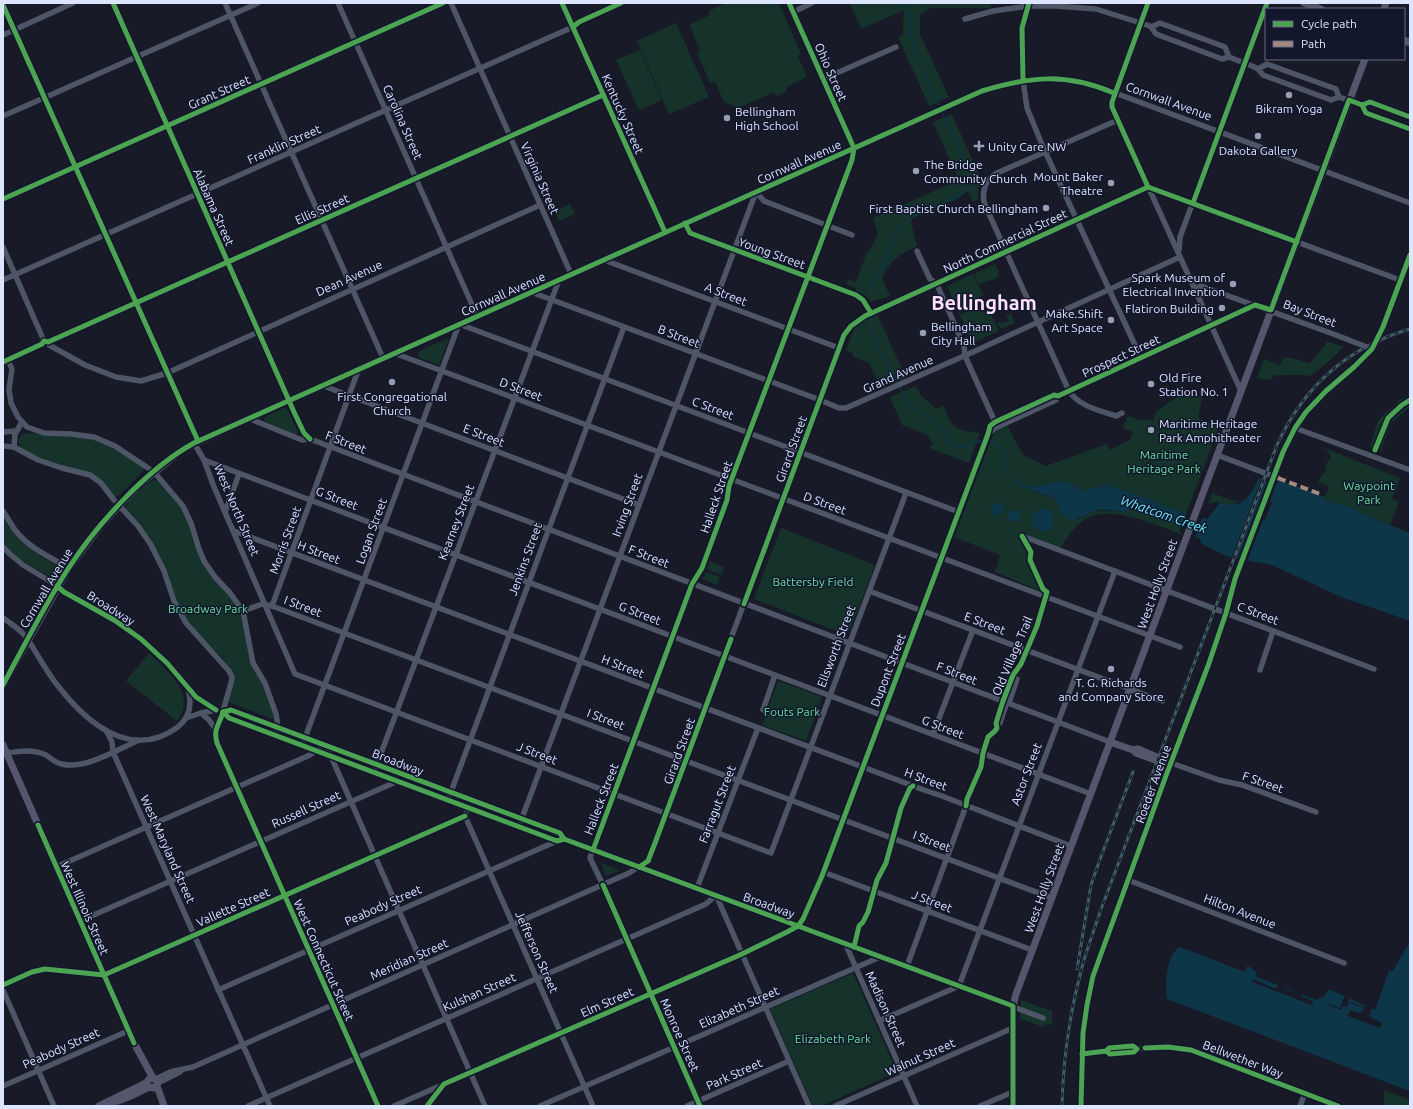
<svg xmlns="http://www.w3.org/2000/svg" width="1413" height="1109" font-family="Ubuntu,sans-serif">
<style>
.green{fill:#15332a}
.water{fill:#0d3649}
.pier{fill:#181b27}
.lines{fill:none;stroke-linecap:round;stroke-linejoin:round}
.stream{stroke:#0d3649;stroke-width:1.5}
.minor{stroke:#4e5567;stroke-width:5.5}
.major{stroke:#55566e;stroke-width:7}
.rail-casing{stroke:#415d63;stroke-width:3}
.rail{stroke:#12172d;stroke-width:1.5;stroke-dasharray:4.5;stroke-linecap:butt}
.minor-bridge{stroke:#4e5567;stroke-width:5.5}
.major-bridge{stroke:#55566e;stroke-width:7}
.quiet{stroke:#a5887d;stroke-width:4;stroke-dasharray:8 4;stroke-linecap:butt}
.cycleway-casing{stroke:#12172d;stroke-width:8}
.cycleway{stroke:#4ca352;stroke-width:5}
.poi-dot{fill:#999fb3;stroke:#12172d;stroke-width:1.5}
.labels{text-anchor:middle;dominant-baseline:central;stroke-width:3;stroke-linejoin:round;paint-order:stroke}
.street-label{font-size:12px;fill:#dee6ff;stroke:#12172d}
.poi-label{font-size:12px;fill:#dee6ff;stroke:#12172d;text-anchor:start}
.park-label{font-size:12px;fill:#69e099;stroke:#12172d}
.water-label{font-size:13px;font-style:italic;fill:#6eecfd;stroke:#12172d}
.town-label{font-size:20px;font-weight:bold;fill:#ffe0fe;stroke:#12172d}
</style>
<rect width="100%" height="100%" fill="#181b27"/>
<g class="green">
<polygon points="726,3 779,3 801,54 798,56 806,75 805,78 786,87 787,91 776,96 774,92 738,108 724,102 715,81 710,83 697,52 700,50 690,26 692,23 710,15 709,11"/>
<polygon points="836,3 954,3 988,4 992,6 988,8 930,8 920,14 920,34 949,97 929,106 898,37 903,34 904,10 861,29 850,4"/>
<polygon points="676,23 709,97 669,114 637,41"/>
<polygon points="640,50 662,100 639,110 616,60"/>
<path d="M 952,114 L 981,180 L 978,189 L 978,199 L 973,202 L 968,191 L 959,198 L 913,218 L 911,222 L 917,246 C 899,255 890,260 882,278 L 890,296 L 871,302 L 865,295 L 855,291 L 856,288 L 846,284 L 848,279 L 856,282 L 867,252 L 869,252 L 878,234 L 873,218 L 959,180 L 933,122 Z"/>
<polygon points="570,204 575,214 559,221 555,211"/>
<polygon points="995,264 999,272 997,273 999,276 991,281 990,280 979,284 974,274"/>
<polygon points="973,274 983,295 978,298 980,303 959,313 947,286"/>
<polygon points="981,305 984,311 988,308 999,331 972,343 960,315"/>
<polygon points="1011,313 1015,323 1001,329 997,323 999,322 1003,323 1009,321 1006,315"/>
<polygon points="877,314 906,378 881,388 869,363 852,356 853,353 846,350 856,324"/>
<polygon points="449,338 439,365 418,357 419,351 442,341 443,342 444,342 444,340"/>
<path d="M 1326,341 L 1344,347 C 1332,357 1322,369 1309,376 C 1295,373 1288,376 1275,375 L 1270,380 L 1257,378 L 1264,359 L 1280,365 L 1283,358 L 1288,357 L 1309,363 L 1312,361 L 1325,345 Z"/>
<path d="M 916,386 L 920,394 L 936,409 L 944,406 C 952,430 957,430 980,433 L 969,463 L 929,448 L 933,443 L 926,434 L 902,425 L 890,397 Z"/>
<path d="M 1184,392 L 1202,397 L 1198,418 L 1219,427 L 1186,514 L 1135,494 L 1124,491 L 1106,485 L 1090,489 L 1082,490 L 1064,481 L 1031,487 L 1033,492 L 1056,499 L 1064,516 L 1079,519 C 1095,508 1106,510 1125,512 L 1130,508 L 1180,525 L 1181,530 L 1182,531 L 1181,534 C 1155,525 1107,502 1083,521 C 1072,529 1065,540 1058,552 L 1026,540 L 1032,551 L 1029,561 L 1043,592 L 995,572 L 1000,555 L 954,537 L 995,430 L 1007,425 L 1023,455 L 1046,466 L 1107,444 L 1110,450 L 1130,440 L 1133,432 L 1122,428 L 1128,416 L 1140,420 L 1153,420 L 1157,411 Z"/>
<polygon points="1410,395 1410,407 1391,423 1381,451 1370,447 1378,421 1385,413 1395,406 1399,400"/>
<polygon points="286,407 298,432 296,435 266,422 264,420 265,417"/>
<polygon points="27,433 94,439 111,447 144,467 143,471 118,496 115,497 102,482 46,462 22,449 18,441 21,435"/>
<polygon points="1321,447 1400,478 1392,499 1399,502 1390,525 1360,513 1355,509 1325,500 1325,497 1329,486 1318,482 1323,473 1325,473 1326,470 1325,469 1328,460 1330,460 1331,457 1329,452 1321,448"/>
<path d="M 156,480 L 158,480 L 179,505 L 188,520 L 198,552 L 240,610 L 248,643 L 273,714 L 273,719 L 228,702 L 233,674 L 232,671 L 222,658 L 188,623 L 179,608 L 166,570 L 125,509 C 126,501 148,481 156,480 Z"/>
<polygon points="1212,493 1231,500 1241,501 1230,505 1216,502 1208,504"/>
<path d="M 3,516 C 20,538 32,556 59,565 L 61,569 L 54,579 L 19,559 L 3,543 Z"/>
<polygon points="781,528 875,565 850,630 842,633 754,599"/>
<polygon points="710,561 724,567 721,575 707,569"/>
<polygon points="706,572 720,577 717,585 703,579"/>
<path d="M 149,653 C 167,671 198,695 177,721 L 126,681 Z"/>
<polygon points="778,681 822,697 806,741 762,725"/>
<polygon points="601,863 619,870 619,871 606,876"/>
<polygon points="853,973 897,1072 821,1106 813,1106 770,1009"/>
<polygon points="1021,1000 1052,1011 1052,1023 1048,1025 1045,1024 1044,1027 1020,1019"/>
<polygon points="1384,1090 1410,1100 1410,1106 1384,1106"/>
</g>
<g class="water">
<path d="M 1259,478 L 1276,485 L 1279,480 L 1325,497 L 1325,500 L 1355,509 L 1360,513 L 1410,533 L 1410,621 L 1341,597 L 1272,565 L 1229,557 L 1202,544 L 1199,538 L 1181,530 L 1179,525 L 1130,508 L 1125,512 C 1117,511 1107,509 1099,510 C 1089,512 1073,525 1064,516 C 1060,512 1058,504 1056,499 L 1033,491 L 1030,487 L 1064,481 L 1082,490 L 1090,489 L 1106,485 L 1124,491 L 1135,494 L 1186,514 L 1207,519 L 1220,503 C 1244,509 1249,497 1259,478 Z"/>
<circle cx="997" cy="509" r="6"/>
<circle cx="1043" cy="520" r="11"/>
<circle cx="1014" cy="516" r="6"/>
<path d="M 1410,941 L 1410,1091 L 1167,999 C 1165,985 1166,954 1180,947 L 1245,972 L 1247,966 C 1253,968 1257,971 1257,977 L 1317,1000 L 1325,996 L 1329,989 L 1375,1010 L 1389,971 L 1393,971 Z"/>
</g>
<g class="pier">
<polygon points="1261,480 1264,481 1234,560 1231,559"/>
<polygon points="1267,482 1276,485 1270,501 1272,502 1265,520 1263,520 1247,562 1237,560"/>
<polygon points="1187,513 1203,516 1195,538 1179,532"/>
<polygon points="1253,979 1276,989 1278,984 1285,986 1285,989 1293,992 1294,990 1302,994 1301,996 1313,1001 1312,1005 1252,982"/>
<polygon points="1345,995 1350,996 1347,1007 1343,1006 1341,1010 1329,1005 1329,1004 1340,1008"/>
<polygon points="1351,1002 1365,1007 1367,1004 1372,1007 1369,1017 1383,1023 1380,1028 1348,1016 1350,1010 1361,1013 1364,1008 1350,1003"/>
</g>
<g class="lines">
<g class="stream">
<polyline points="870,293 874,281 885,261 895,237 902,226 915,215 942,204 961,194 968,187 969,181 959,149 914,51 910,27 912,3"/>
<polyline points="868,325 880,352 903,393 911,405 944,429 949,442 955,446 962,447 983,440"/>
<path d="M 987,440 C 998,442 1006,448 1005,461 C 1004,464 1003,467 1004,470 C 1008,481 1023,486 1032,489"/>
</g>
<g class="minor">
<polyline points="225,3 383,358"/>
<polyline points="338,3 477,316"/>
<polyline points="451,3 571,274"/>
<polyline points="562,3 665,232"/>
<polyline points="789,3 854,148"/>
<polyline points="1148,3 1114,93 1112,107 1241,391"/>
<polyline points="1029,4 1022,28 1023,80 1027,108 1043,147 1141,358"/>
<polyline points="3,5 198,441"/>
<polyline points="793,12 812,3"/>
<polyline points="965,19 993,11 1029,6 1056,6 1096,9 1150,26 1151,27 1156,34 1222,59 1229,57 1252,66 1258,69 1263,75 1331,100 1339,97 1362,105 1370,102 1410,117"/>
<polyline points="1151,27 1160,23 1225,47 1229,57"/>
<polyline points="3,35 73,3"/>
<polyline points="1258,69 1267,64 1336,89 1339,97"/>
<polyline points="823,79 896,47"/>
<polyline points="1362,105 1366,113 1410,129"/>
<polyline points="3,116 258,3"/>
<path d="M 1118,120 L 997,173 C 985,179 981,193 985,205 L 1069,391 C 1080,407 1099,410 1116,416 L 1122,413"/>
<polyline points="1148,187 1400,280"/>
<polyline points="3,199 443,3"/>
<polyline points="685,223 690,233 856,295 863,300 871,313"/>
<polyline points="3,247 44,341"/>
<polyline points="1179,250 1180,237 1267,3"/>
<polyline points="917,251 930,279 936,283 939,289 964,346 965,356 995,422"/>
<polyline points="604,260 839,348"/>
<polyline points="3,280 573,27"/>
<polyline points="1194,289 1201,286 1336,335"/>
<polyline points="531,292 820,400 839,408 846,408 973,352 1180,257"/>
<polyline points="49,345 85,365 116,377 141,381 167,373 540,205"/>
<polyline points="394,353 1180,647"/>
<polyline points="8,360 12,369 9,390 11,403 18,417 27,427 44,433 71,434 94,437 115,446 154,472 183,506 191,523 199,549 204,561 215,577 230,593 243,611 253,663 265,683 276,714 278,727 275,735"/>
<polyline points="3,362 42,344 44,341 48,342 603,95"/>
<polyline points="321,385 639,505"/>
<polyline points="248,418 302,440 310,439 1058,722 1110,742"/>
<polyline points="1295,428 1410,470"/>
<polyline points="3,432 16,431"/>
<polyline points="988,434 995,428 1056,400 1058,396"/>
<path d="M 310,439 L 303,430 L 289,400 L 972,95 C 1002,84 1034,75 1066,79 C 1077,80 1088,84 1099,87 L 1410,203"/>
<polyline points="194,443 204,460 214,487 295,674 771,853 906,493"/>
<polyline points="3,446 14,447 38,460 62,468 90,475 101,483 114,500 138,526 151,545 164,571 174,601 186,623 229,671 232,677 231,683 221,718 215,728 217,743 378,1106"/>
<polyline points="14,447 15,434 22,422"/>
<polyline points="1217,455 1278,478"/>
<polyline points="204,460 1091,794"/>
<path d="M 3,511 C 7,517 11,524 15,530 C 29,548 49,557 69,568"/>
<polyline points="225,512 239,474"/>
<polyline points="234,531 924,790 942,796 1071,846"/>
<polyline points="1022,536 1374,669"/>
<polyline points="3,547 11,555 23,565 48,580 64,592 114,620 141,639 167,663 189,690 201,701 216,710 223,712 231,710 560,833 564,839 1043,1018"/>
<polyline points="869,591 1162,701"/>
<polyline points="272,606 359,368"/>
<polyline points="243,611 262,604 272,606 1052,898"/>
<path d="M 3,618 C 11,624 23,631 28,640 C 38,655 46,671 58,686 C 87,723 131,761 178,727 C 190,717 192,703 188,689"/>
<polyline points="1260,670 1273,631"/>
<polyline points="1009,703 1017,679"/>
<polyline points="763,710 775,675"/>
<polyline points="223,712 229,718 557,841 559,840"/>
<polyline points="201,713 209,720 215,728"/>
<polyline points="186,718 201,713 216,710"/>
<polyline points="1000,723 1007,702"/>
<polyline points="107,732 112,742 113,752 270,1106"/>
<polyline points="933,734 973,630"/>
<polyline points="302,746 459,324 959,512"/>
<path d="M 7,753 C 20,751 33,749 46,755 C 51,758 55,763 62,764 C 84,770 117,750 137,741"/>
<polyline points="374,772 559,280"/>
<polyline points="448,800 624,327"/>
<polyline points="468,807 465,816 593,1106"/>
<polyline points="519,826 756,192 764,201 852,235"/>
<polyline points="56,867 310,755 326,745 485,1106"/>
<polyline points="823,872 1032,950"/>
<polyline points="1128,880 1344,963"/>
<polyline points="697,888 758,728"/>
<polyline points="80,921 398,781"/>
<polyline points="845,943 917,1106"/>
<polyline points="907,966 966,806"/>
<polyline points="3,985 32,972 45,969 104,975 465,816"/>
<polyline points="3,990 54,1106"/>
<polyline points="218,990 557,841"/>
<polyline points="879,1021 959,986 1115,571"/>
<polyline points="1106,1051 1110,1054 1134,1052 1137,1049 1160,1047 1182,1048 1191,1050 1338,1106"/>
<polyline points="1082,1054 1106,1051 1109,1048 1133,1046 1137,1049"/>
<polyline points="156,1079 170,1072 193,1067 629,873 648,861 844,335 851,326 865,316 1148,187"/>
<polyline points="158,1083 180,1072"/>
<polyline points="3,1086 128,1031"/>
<polyline points="248,1106 706,904 716,895 809,1106"/>
<polyline points="394,1106 742,954 798,926 810,905 822,876 988,434 990,426 995,422 1054,395 1058,396 1255,305"/>
<polyline points="427,1106 443,1085"/>
<polyline points="540,1106 880,957"/>
<polyline points="687,1106 789,1061"/>
<polyline points="700,1106 603,885 590,858 692,584 702,568 727,500 729,486 852,160 854,148"/>
<polyline points="835,1106 1013,1028"/>
<polyline points="980,1106 1013,1092"/>
<polyline points="1081,1106 1083,1033 1087,1005 1093,976 1171,763 1219,780 1242,785 1316,812"/>
<polyline points="1300,1106 1305,1093"/>
</g>
<g class="major">
<polyline points="1304,3 1321,9"/>
<polyline points="1384,9 1386,3"/>
<polyline points="1404,40 1410,43"/>
<polyline points="1387,316 1410,255"/>
<polyline points="3,685 69,568 103,523 139,485 183,449 289,400 113,3"/>
<polyline points="1110,742 1133,750 1138,749 1171,763 1208,666 1226,613 1235,579 1283,452 1295,428 1306,412 1326,391 1354,367 1372,349"/>
<polyline points="3,745 134,1043 153,1078"/>
<polyline points="1133,750 1136,753 1155,760 1158,758"/>
<polyline points="157,1086 164,1106"/>
<polyline points="99,1106 140,1086 147,1082 150,1078 155,1079 157,1082 157,1085 154,1088 149,1087 131,1096 118,1101 107,1102"/>
<polyline points="1013,1106 1013,1006 1016,994 1365,59"/>
</g>
<defs>
<g id="rail">
<polyline points="1077,969 1091,885 1099,862 1133,772"/>
<path d="M 1062,1106 C 1063,1059 1070,1012 1082,967 C 1087,949 1094,930 1100,912 L 1277,445 C 1304,386 1348,347 1410,329"/>
</g>
</defs>
<use href="#rail" class="rail-casing"/>
<use href="#rail" class="rail"/>
<polyline class="minor-bridge" points="1336,335 1372,349"/>
<polyline class="major-bridge" points="1372,349 1378,339 1387,316"/>
<polyline class="quiet" points="1278,478 1320,494"/>
<defs>
<g id="cycleway">
<polyline points="113,3 294,412 304,433 310,439"/>
<polyline points="562,3 665,232"/>
<polyline points="789,3 854,148"/>
<polyline points="1148,3 1112,102 1112,107 1148,187"/>
<polyline points="3,5 198,441"/>
<polyline points="573,27 579,22 621,3"/>
<polyline points="1023,80 1022,28 1029,3"/>
<polyline points="1362,105 1366,113 1410,129"/>
<polyline points="1148,187 1297,242"/>
<polyline points="3,199 443,3"/>
<polyline points="1193,203 1267,3"/>
<polyline points="685,223 690,233 856,295 863,300 871,313"/>
<polyline points="3,362 42,344 44,341 48,342 603,95"/>
<polyline points="1375,450 1388,418 1402,405 1410,400"/>
<polyline points="57,586 64,592 114,620 141,639 167,663 196,697 216,710"/>
<polyline points="744,604 844,335 851,326 865,316 1148,187"/>
<path d="M 3,685 C 24,646 44,606 68,569 C 97,524 147,469 194,443 L 982,91 C 1031,76 1066,73 1114,93"/>
<polyline points="223,712 231,710 560,833 564,839 1013,1006 1013,1106"/>
<path d="M 223,712 C 219,726 213,728 217,743 L 378,1106"/>
<polyline points="223,712 229,718 557,841 564,839"/>
<polyline points="966,806 967,799 981,767 983,753 988,737 995,731 997,728 996,723 1003,701 1013,675 1021,664 1037,626 1047,592 1043,589 1030,560 1031,552 1022,536"/>
<polyline points="38,825 134,1043"/>
<polyline points="593,850 692,584 702,568 727,500 729,486 852,160 854,148"/>
<polyline points="639,867 648,861 655,843 731,639"/>
<polyline points="603,885 700,1106"/>
<polyline points="854,947 859,926 863,922 868,912 877,880 886,863 901,808 910,788 913,786"/>
<polyline points="3,985 32,972 45,969 104,975 465,816"/>
<polyline points="1145,1048 1168,1047 1191,1050 1338,1106"/>
<polyline points="1082,1054 1106,1051 1109,1048 1133,1046 1137,1049 1134,1052 1110,1054 1106,1051"/>
<polyline points="427,1106 444,1084 742,954 787,932 798,926 803,919 822,876 988,434 990,426 995,422 1054,395 1058,396 1255,305 1271,310 1349,100 1362,105 1370,102 1410,117"/>
<polyline points="1081,1106 1083,1033 1087,1005 1093,976 1167,773 1208,666 1226,613 1235,579 1283,452 1295,428 1306,412 1326,391 1354,367 1372,349 1383,327 1410,255"/>
</g>
</defs>
<use href="#cycleway" class="cycleway-casing"/>
<use href="#cycleway" class="cycleway"/>
</g>
<g class="poi-dot">
<circle cx="1289" cy="95" r="4"/>
<circle cx="727" cy="118" r="4"/>
<circle cx="1258" cy="136" r="4"/>
<path d="M977 140h4v4h4v4h-4v4h-4v-4h-4v-4h4z"/>
<circle cx="916" cy="171" r="4"/>
<circle cx="1111" cy="183" r="4"/>
<circle cx="1046" cy="208" r="4"/>
<circle cx="1233" cy="284" r="4"/>
<circle cx="1222" cy="308" r="4"/>
<circle cx="1111" cy="320" r="4"/>
<circle cx="923" cy="333" r="4"/>
<circle cx="392" cy="382" r="4"/>
<circle cx="1151" cy="384" r="4"/>
<circle cx="1151" cy="430" r="4"/>
<circle cx="1111" cy="669" r="4"/>
</g>
<g class="labels">
<g class="street-label">
<text transform="translate(831 72) rotate(66)">Ohio Street</text>
<text transform="translate(219 92) rotate(-24)">Grant Street</text>
<text transform="translate(1169 101) rotate(20)">Cornwall Avenue</text>
<text transform="translate(623 114) rotate(66)">Kentucky Street</text>
<text transform="translate(403 122) rotate(66)">Carolina Street</text>
<text transform="translate(284 144) rotate(-24)">Franklin Street</text>
<text transform="translate(799 162) rotate(-24)">Cornwall Avenue</text>
<text transform="translate(540 178) rotate(66)">Virginia Street</text>
<text transform="translate(214 207) rotate(66)">Alabama Street</text>
<text transform="translate(322 209) rotate(-24)">Ellis Street</text>
<text transform="translate(1005 241) rotate(-25)">North Commercial Street</text>
<text transform="translate(772 253) rotate(20)">Young Street</text>
<text transform="translate(349 278) rotate(-24)">Dean Avenue</text>
<text transform="translate(503 294) rotate(-24)">Cornwall Avenue</text>
<text transform="translate(726 294) rotate(21)">A Street</text>
<text transform="translate(1310 313) rotate(21)">Bay Street</text>
<text transform="translate(679 336) rotate(21)">B Street</text>
<text transform="translate(1121 356) rotate(-25)">Prospect Street</text>
<text transform="translate(898 374) rotate(-24)">Grand Avenue</text>
<text transform="translate(521 389) rotate(21)">D Street</text>
<text transform="translate(713 408) rotate(21)">C Street</text>
<text transform="translate(484 435) rotate(21)">E Street</text>
<text transform="translate(346 442) rotate(21)">F Street</text>
<text transform="translate(791 449) rotate(-70)">Girard Street</text>
<text transform="translate(716 497) rotate(-71)">Halleck Street</text>
<text transform="translate(337 498) rotate(21)">G Street</text>
<text transform="translate(825 503) rotate(20)">D Street</text>
<text transform="translate(627 505) rotate(-70)">Irving Street</text>
<text transform="translate(237 510) rotate(67)">West North Street</text>
<text transform="translate(456 522) rotate(-69)">Kearney Street</text>
<text transform="translate(371 531) rotate(-70)">Logan Street</text>
<text transform="translate(285 540) rotate(-70)">Morris Street</text>
<text transform="translate(319 552) rotate(21)">H Street</text>
<text transform="translate(649 556) rotate(21)">F Street</text>
<text transform="translate(525 559) rotate(-70)">Jenkins Street</text>
<text transform="translate(1157 584) rotate(-70)">West Holly Street</text>
<text transform="translate(46 588) rotate(-59)">Cornwall Avenue</text>
<text transform="translate(303 606) rotate(21)">I Street</text>
<text transform="translate(111 608) rotate(32)">Broadway</text>
<text transform="translate(640 613) rotate(21)">G Street</text>
<text transform="translate(1258 613) rotate(21)">C Street</text>
<text transform="translate(985 623) rotate(21)">E Street</text>
<text transform="translate(836 646) rotate(-69)">Ellsworth Street</text>
<text transform="translate(1012 656) rotate(-67)">Old Village Trail</text>
<text transform="translate(623 666) rotate(21)">H Street</text>
<text transform="translate(888 670) rotate(-69)">Dupont Street</text>
<text transform="translate(957 673) rotate(21)">F Street</text>
<text transform="translate(606 719) rotate(21)">I Street</text>
<text transform="translate(943 727) rotate(21)">G Street</text>
<text transform="translate(679 751) rotate(-70)">Girard Street</text>
<text transform="translate(537 753) rotate(21)">J Street</text>
<text transform="translate(398 762) rotate(21)">Broadway</text>
<text transform="translate(1026 774) rotate(-69)">Astor Street</text>
<text transform="translate(926 779) rotate(20)">H Street</text>
<text transform="translate(1263 782) rotate(19)">F Street</text>
<text transform="translate(1153 784) rotate(-70)">Roeder Avenue</text>
<text transform="translate(601 799) rotate(-69)">Halleck Street</text>
<text transform="translate(717 804) rotate(-69)">Farragut Street</text>
<text transform="translate(306 809) rotate(-24)">Russell Street</text>
<text transform="translate(932 841) rotate(21)">I Street</text>
<text transform="translate(168 849) rotate(66)">West Maryland Street</text>
<text transform="translate(1044 888) rotate(-70)">West Holly Street</text>
<text transform="translate(932 901) rotate(21)">J Street</text>
<text transform="translate(383 905) rotate(-24)">Peabody Street</text>
<text transform="translate(769 905) rotate(20)">Broadway</text>
<text transform="translate(233 907) rotate(-24)">Vallette Street</text>
<text transform="translate(85 908) rotate(66)">West Illinois Street</text>
<text transform="translate(1240 911) rotate(21)">Hilton Avenue</text>
<text transform="translate(537 952) rotate(66)">Jefferson Street</text>
<text transform="translate(409 959) rotate(-24)">Meridian Street</text>
<text transform="translate(324 960) rotate(66)">West Connecticut Street</text>
<text transform="translate(479 992) rotate(-24)">Kulshan Street</text>
<text transform="translate(607 1002) rotate(-24)">Elm Street</text>
<text transform="translate(739 1007) rotate(-24)">Elizabeth Street</text>
<text transform="translate(886 1009) rotate(66)">Madison Street</text>
<text transform="translate(680 1035) rotate(66)">Monroe Street</text>
<text transform="translate(61 1048) rotate(-24)">Peabody Street</text>
<text transform="translate(920 1057) rotate(-24)">Walnut Street</text>
<text transform="translate(1243 1059) rotate(21)">Bellwether Way</text>
<text transform="translate(734 1074) rotate(-24)">Park Street</text>
</g>
<g class="poi-label">
<text x="1289" y="108" text-anchor="middle">Bikram Yoga</text>
<text x="735" y="111">Bellingham<tspan x="735" dy="14">High School</tspan></text>
<text x="988" y="146">Unity Care NW</text>
<text x="1258" y="150" text-anchor="middle">Dakota Gallery</text>
<text x="924" y="164">The Bridge<tspan x="924" dy="14">Community Church</tspan></text>
<text x="1103" y="176" text-anchor="end">Mount Baker<tspan x="1103" dy="14">Theatre</tspan></text>
<text x="1038" y="208" text-anchor="end">First Baptist Church Bellingham</text>
<text x="1225" y="277" text-anchor="end">Spark Museum of<tspan x="1225" dy="14">Electrical Invention</tspan></text>
<text x="1214" y="308" text-anchor="end">Flatiron Building</text>
<text x="1103" y="313" text-anchor="end">Make.Shift<tspan x="1103" dy="14">Art Space</tspan></text>
<text x="931" y="326">Bellingham<tspan x="931" dy="14">City Hall</tspan></text>
<text x="1159" y="377">Old Fire<tspan x="1159" dy="14">Station No. 1</tspan></text>
<text x="392" y="396" text-anchor="middle">First Congregational<tspan x="392" dy="14">Church</tspan></text>
<text x="1159" y="423">Maritime Heritage<tspan x="1159" dy="14">Park Amphitheater</tspan></text>
<text x="1111" y="682" text-anchor="middle">T. G. Richards<tspan x="1111" dy="14">and Company Store</tspan></text>
</g>
<g class="park-label">
<text x="1164" y="454">Maritime<tspan x="1164" dy="14">Heritage Park</tspan></text>
<text x="1369" y="485">Waypoint<tspan x="1369" dy="14">Park</tspan></text>
<text x="813" y="581">Battersby Field</text>
<text x="208" y="608">Broadway Park</text>
<text x="792" y="711">Fouts Park</text>
<text x="833" y="1038">Elizabeth Park</text>
</g>
<g class="water-label">
<text transform="translate(1164 514) rotate(19)">Whatcom Creek</text>
</g>
<g class="town-label">
<text x="984" y="302">Bellingham</text>
</g>
</g>
<rect width="1413" height="1109" fill="none" stroke="#dee6ff" stroke-width="8"/>
<rect x="1265" y="8" width="140" height="52" fill="#12172d" stroke="#646a81"/>
<rect x="1273" y="21" width="20" height="6" fill="#4ca352" stroke="#646a81"/>
<text x="1301" y="28" font-size="12" fill="#dee6ff">Cycle path</text>
<rect x="1273" y="41" width="20" height="6" fill="#a5887d" stroke="#646a81"/>
<text x="1301" y="48" font-size="12" fill="#dee6ff">Path</text>
</svg>
